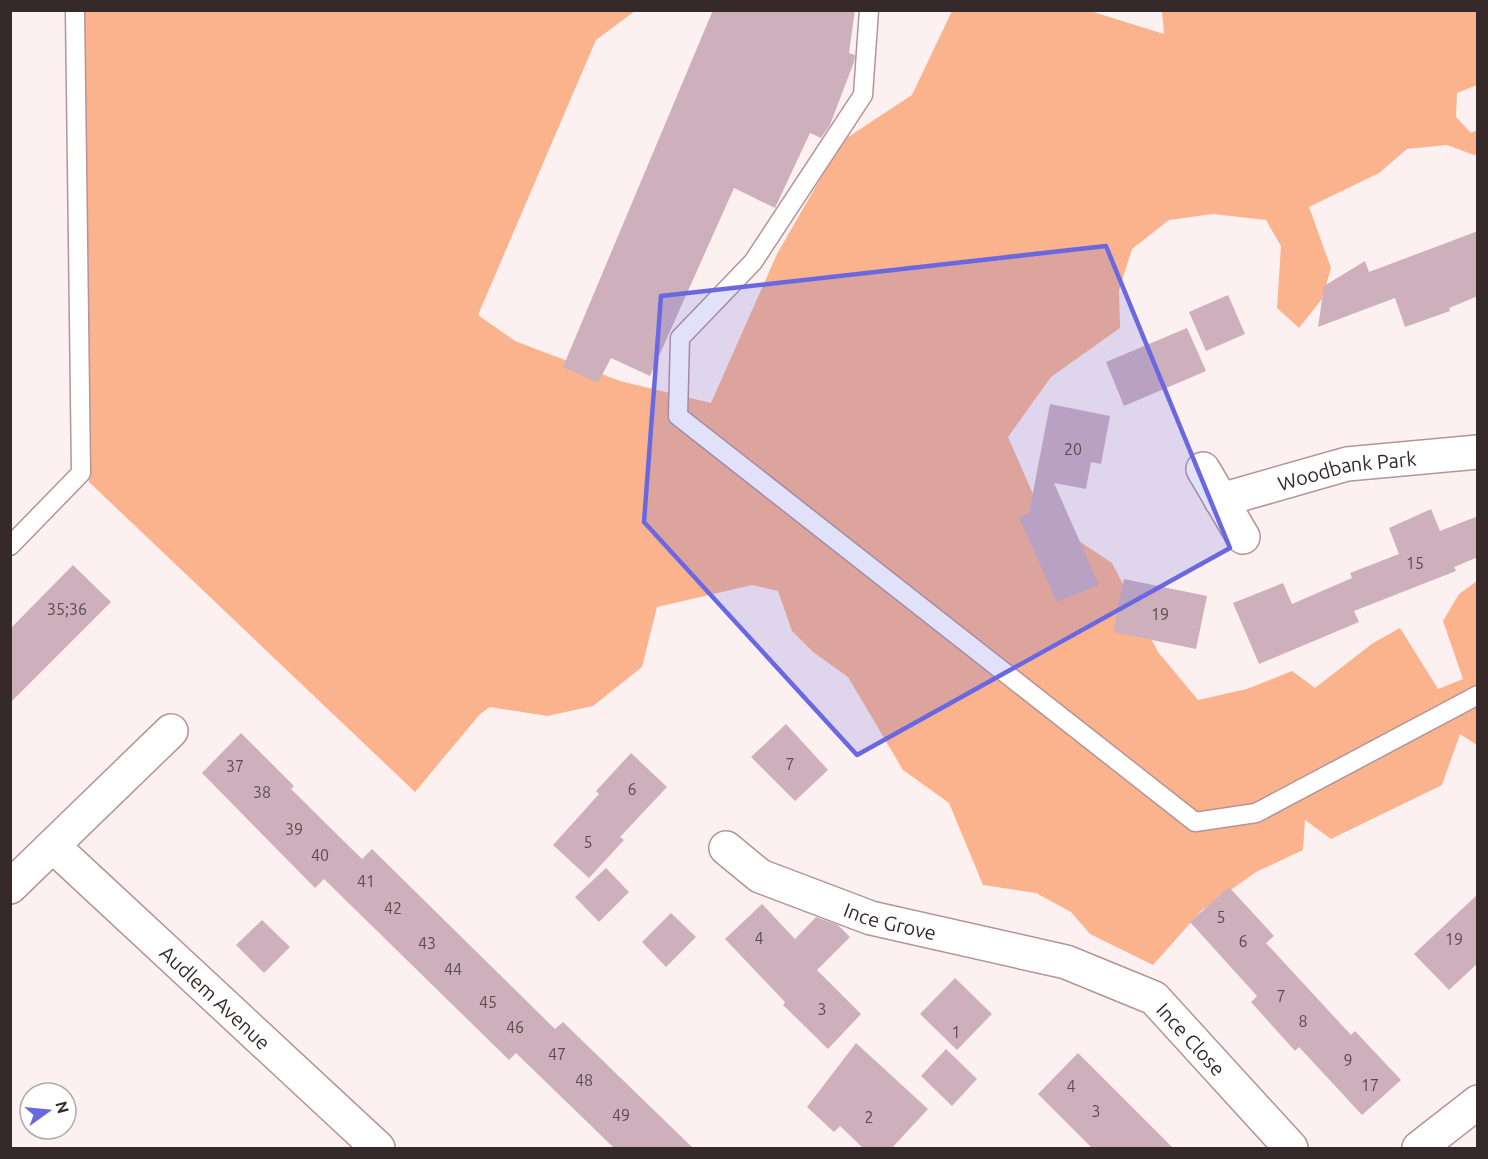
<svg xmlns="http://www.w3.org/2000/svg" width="1488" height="1159" font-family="Ubuntu,sans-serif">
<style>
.green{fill:#fbb38d}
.building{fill:#ceb0bc}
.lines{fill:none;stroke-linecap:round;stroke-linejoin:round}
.service-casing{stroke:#b39497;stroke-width:21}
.minor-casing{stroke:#b39497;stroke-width:36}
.service{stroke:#fff;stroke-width:18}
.minor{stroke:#fff;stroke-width:33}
.marked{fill:#6968e1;fill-opacity:0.2;stroke:#6968e1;stroke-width:4.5;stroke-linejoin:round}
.labels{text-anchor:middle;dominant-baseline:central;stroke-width:6;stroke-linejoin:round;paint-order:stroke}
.number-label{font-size:16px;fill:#5c4b4e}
.street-label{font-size:20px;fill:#36292a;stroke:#fff}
</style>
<rect width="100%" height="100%" fill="#fdf0f1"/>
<polygon class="green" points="84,11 635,11 596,40 478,315 515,341 620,381 711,403 777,254 842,141 912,95 952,11 1090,11 1164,34 1162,11 1477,11 1477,85 1457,93 1456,117 1471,133 1477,130 1477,156 1447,145 1407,149 1379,173 1309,207 1331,268 1322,299 1299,328 1277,308 1281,246 1266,220 1213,214 1169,220 1132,249 1119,290 1120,328 1051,377 1008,437 1043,517 1112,563 1158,652 1198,700 1247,689 1292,671 1315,688 1373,643 1400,628 1438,689 1463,679 1443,621 1459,594 1477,581 1477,745 1460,734 1442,785 1331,839 1305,820 1303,850 1256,872 1201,911 1153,965 1090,934 1071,912 1036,893 983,885 949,803 903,770 848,677 813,652 792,631 778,591 752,585 657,607 642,667 593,706 547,716 490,707 480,714 415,792 89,482"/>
<g class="building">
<polygon points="713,10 855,10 849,53 855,55 854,62 830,125 821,138 810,133 775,208 734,188 650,376 611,358 598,383 563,367"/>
<polygon points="1478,231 1478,296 1449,308 1450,311 1405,327 1395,298 1318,327 1324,286 1365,261 1369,272"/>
<polygon points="1228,295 1245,334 1206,351 1189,312"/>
<polygon points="1187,328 1206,371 1124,406 1106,362"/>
<polygon points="1050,404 1110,416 1101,464 1091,462 1086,489 1054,483 1099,585 1057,602 1019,518 1029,513"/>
<polygon points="1431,509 1440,531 1478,516 1478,557 1454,567 1456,571 1354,611 1359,622 1259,664 1233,603 1283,583 1292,604 1352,578 1350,573 1399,554 1389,528"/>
<polygon points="73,565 111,602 10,703 10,629"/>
<polygon points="1124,579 1207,596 1196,649 1113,632"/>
<polygon points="786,724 828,770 795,801 751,757"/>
<polygon points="241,733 294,786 291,789 362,859 372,849 555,1029 563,1022 694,1149 615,1149 516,1053 509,1060 324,879 315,888 202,773"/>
<polygon points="631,753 667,787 620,837 624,840 589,878 553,845 599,794 596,791"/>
<polygon points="606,868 629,892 599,922 575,897"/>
<polygon points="1229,887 1274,936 1266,943 1351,1035 1355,1031 1401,1080 1362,1115 1299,1047 1295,1051 1251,1002 1257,996 1190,922"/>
<polygon points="1478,894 1478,963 1449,990 1414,954"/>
<polygon points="762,904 795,939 816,917 838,925 850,937 817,970 861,1014 828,1049 783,1005 785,1002 725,939"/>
<polygon points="671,913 696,937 666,967 642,942"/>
<polygon points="262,920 290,947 264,973 236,945"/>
<polygon points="955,978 992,1014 957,1050 920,1014"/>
<polygon points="856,1043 928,1109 891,1149 864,1149 840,1126 834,1132 807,1107"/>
<polygon points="946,1049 977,1079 952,1106 921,1076"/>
<polygon points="1078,1053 1174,1149 1093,1149 1038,1094"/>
</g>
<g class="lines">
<defs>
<g id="service">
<polyline points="869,10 863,95 753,262 680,338 678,416 1195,822 1256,813 1478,695"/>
<polyline points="10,546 81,473 75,10"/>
</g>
<g id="minor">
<polyline points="1203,469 1243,537"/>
<path id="s1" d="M 1221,500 L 1347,464 L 1478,452"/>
<path id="s2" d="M 53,846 L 378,1148"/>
<path id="s3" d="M 726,848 L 760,876 L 871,918 L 1066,962 L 1154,998 L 1291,1148"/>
<polyline points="10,887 171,731"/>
<polyline points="1419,1148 1478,1102"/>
</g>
</defs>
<use href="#service" class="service-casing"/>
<use href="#minor" class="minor-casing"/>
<use href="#service" class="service"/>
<use href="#minor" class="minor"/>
</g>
<path class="marked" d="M 1106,246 L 1230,548 L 857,755 L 644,522 L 661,296 Z"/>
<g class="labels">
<g class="number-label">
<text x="1073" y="449">20</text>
<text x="1415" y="563">15</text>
<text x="67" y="609">35;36</text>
<text x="1160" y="614">19</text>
<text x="790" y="764">7</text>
<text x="235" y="766">37</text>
<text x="632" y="789">6</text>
<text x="262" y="792">38</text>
<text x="294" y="829">39</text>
<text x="588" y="842">5</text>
<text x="320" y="855">40</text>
<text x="366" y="881">41</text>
<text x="393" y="908">42</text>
<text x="1221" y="917">5</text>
<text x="759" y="938">4</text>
<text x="1454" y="939">19</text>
<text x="1243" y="941">6</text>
<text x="427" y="943">43</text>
<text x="453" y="969">44</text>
<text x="1281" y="996">7</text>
<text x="488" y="1002">45</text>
<text x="822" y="1009">3</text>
<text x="1303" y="1021">8</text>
<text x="515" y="1027">46</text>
<text x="956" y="1032">1</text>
<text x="557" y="1054">47</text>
<text x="1348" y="1060">9</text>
<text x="584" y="1080">48</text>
<text x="1370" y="1085">17</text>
<text x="1071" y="1086">4</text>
<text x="1096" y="1111">3</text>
<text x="621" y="1115">49</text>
<text x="869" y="1117">2</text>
</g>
<g class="street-label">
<text stroke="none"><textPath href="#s1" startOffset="130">Woodbank Park</textPath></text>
<text stroke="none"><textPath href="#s3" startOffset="182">Ince Grove</textPath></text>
<text stroke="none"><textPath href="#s2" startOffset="222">Audlem Avenue</textPath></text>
<text stroke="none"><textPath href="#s3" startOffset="513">Ince Close</textPath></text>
</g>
</g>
<rect width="1488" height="1159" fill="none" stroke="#36292a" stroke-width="24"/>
<g transform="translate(48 1111) rotate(75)"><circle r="28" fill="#ffffff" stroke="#afa9aa" stroke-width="1.5"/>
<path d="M0-4.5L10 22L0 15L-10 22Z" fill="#6968e1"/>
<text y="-9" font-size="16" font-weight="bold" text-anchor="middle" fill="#36292a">N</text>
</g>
</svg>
